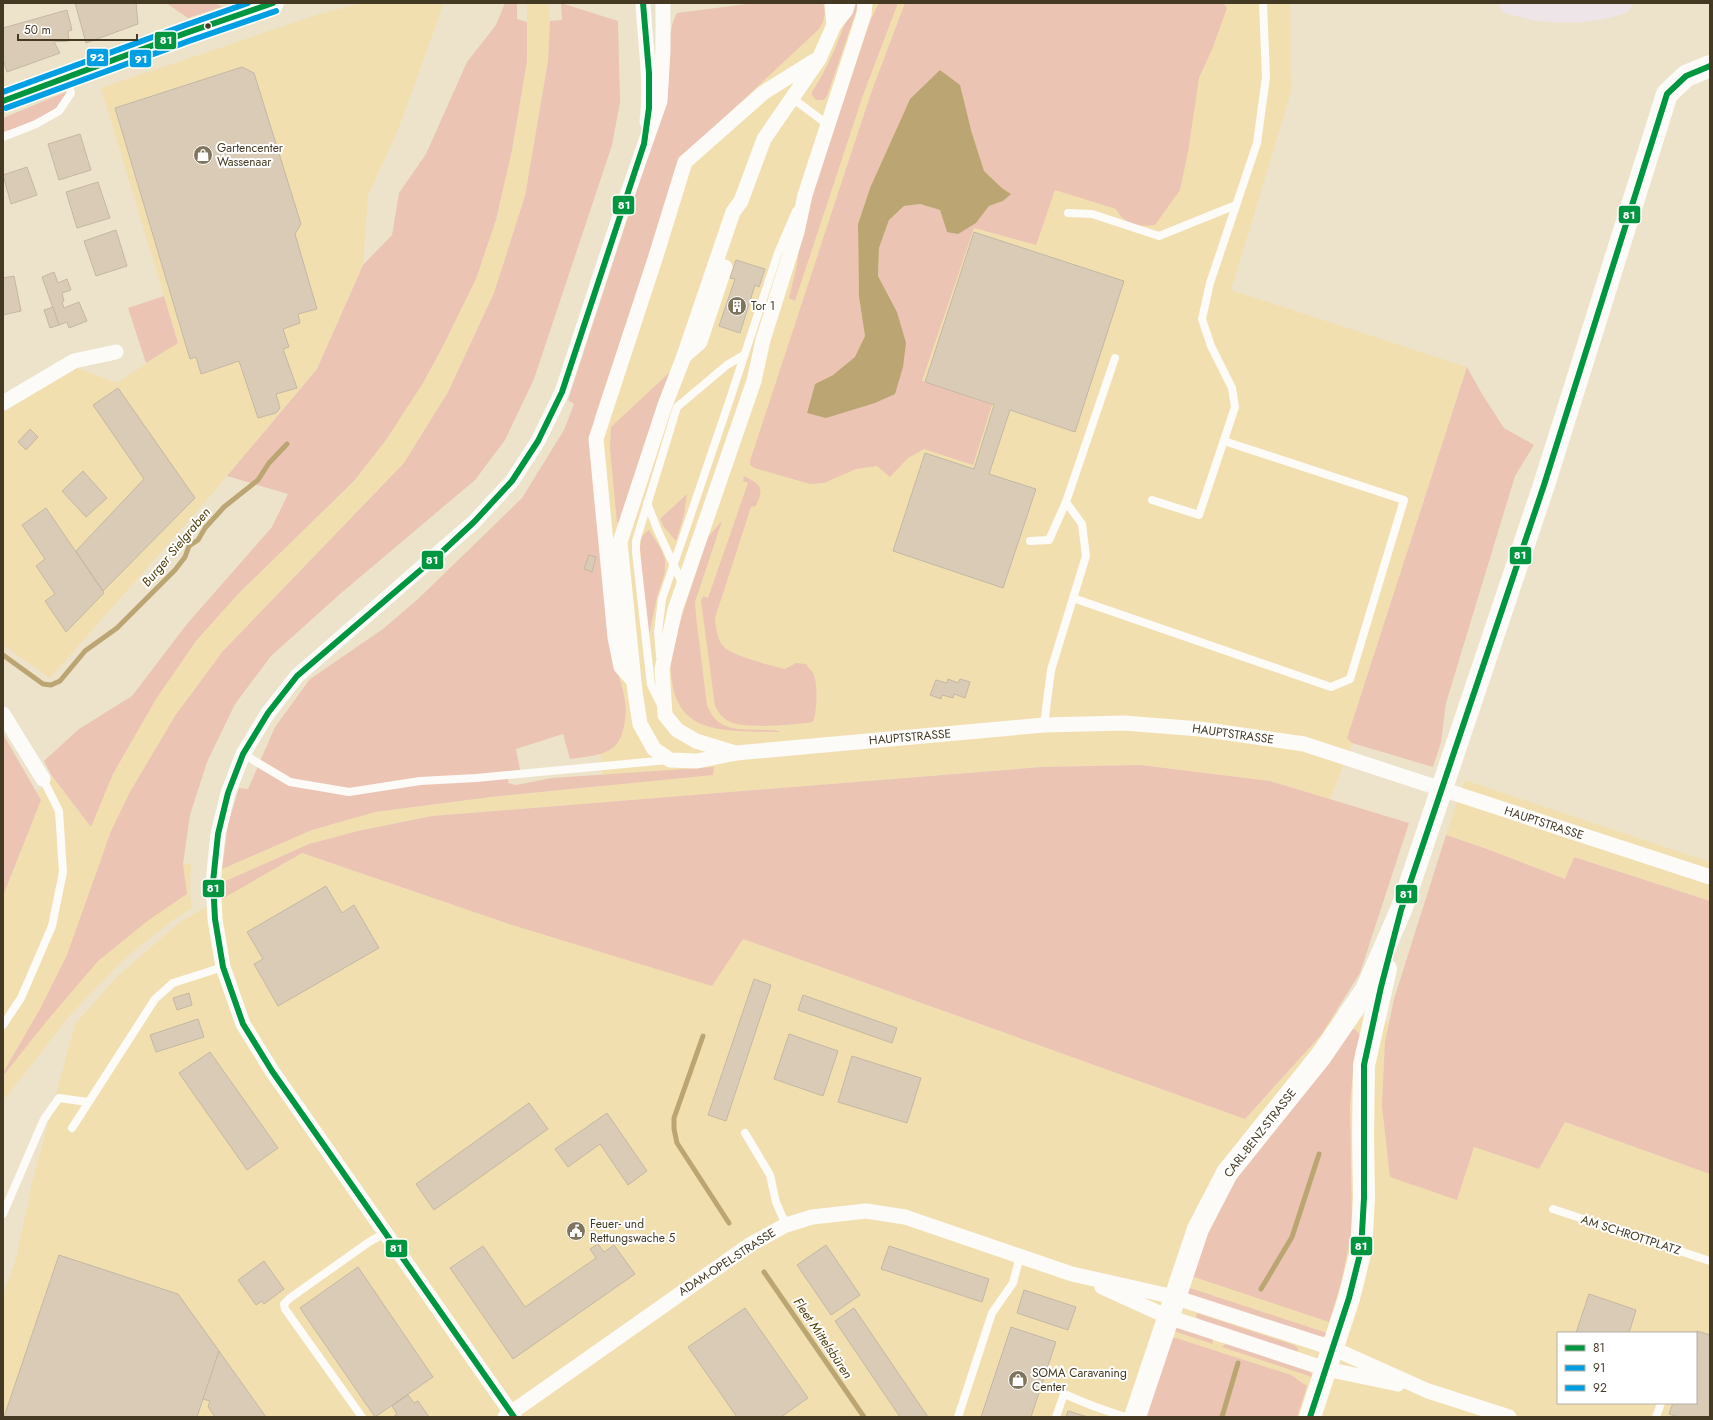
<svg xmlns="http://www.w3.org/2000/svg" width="1713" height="1420" font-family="Jost,sans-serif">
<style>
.built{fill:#f2dfb0;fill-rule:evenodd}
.green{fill:#ebc4b4;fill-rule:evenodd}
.water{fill:#bba673}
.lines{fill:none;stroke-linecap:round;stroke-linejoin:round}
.stream{stroke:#bba673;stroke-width:5}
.building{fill:#d9cbb6;stroke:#c4b8a4}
.lane{stroke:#fcfbf7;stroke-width:8}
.street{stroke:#fcfbf7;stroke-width:15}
.secondary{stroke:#fcfbf7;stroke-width:22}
.highway{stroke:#ede5e7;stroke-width:22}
.bus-1-casing{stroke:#fff;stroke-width:9}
.bus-2-casing{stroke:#fff;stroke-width:9}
.bus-3-casing{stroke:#fff;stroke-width:9}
.bus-1{stroke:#009640;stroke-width:6}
.bus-2{stroke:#009fe3;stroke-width:6}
.bus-3{stroke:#009fe3;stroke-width:6}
.bus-dot{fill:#443a23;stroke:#fff;stroke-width:1.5}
.labels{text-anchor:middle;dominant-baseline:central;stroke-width:4;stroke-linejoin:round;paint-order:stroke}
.poi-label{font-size:12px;fill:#443a23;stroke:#fff;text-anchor:start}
.street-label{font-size:12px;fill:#443a23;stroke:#fff}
.water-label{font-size:13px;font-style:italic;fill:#4f3d07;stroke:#fff}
.line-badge{stroke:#fff;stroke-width:1.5}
.badge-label{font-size:11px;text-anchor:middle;font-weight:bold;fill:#fff}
</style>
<rect width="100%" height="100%" fill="#ede3cb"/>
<g class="built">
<polygon points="362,3 444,3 398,130 368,195 363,265 317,369 205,502 50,678 3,645 3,412 77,368 117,383 178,342 101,88 322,13"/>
<polygon points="527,3 548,3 550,21 548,61 525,196 494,293 448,392 404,463 223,651 130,792 108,839 183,864 191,864 190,892 192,908 174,919 124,959 71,1014 3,1101 3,896 41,800 37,793 52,776 91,827 113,774 156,699 196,641 238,594 354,481 386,440 423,383 442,348 476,279 496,220 512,150 527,61"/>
<polygon points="823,3 1290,3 1291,92 1231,290 1467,367 1347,738 1352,743 1330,799 1270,781 1140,765 1042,767 432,816 358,831 309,844 221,883 222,869 312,830 375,812 491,797 604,786 600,753 614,747 615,664 594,422 681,158 825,11"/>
<polygon points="1465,780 1710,862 1710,901 1574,857 1565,879 1487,849 1446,835"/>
<path d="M 302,853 L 509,924 L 743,939 L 1245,1119 L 1321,1035 L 1336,1010 L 1389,1022 L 1385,1042 L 1384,1074 L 1474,1147 L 1539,1169 L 1565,1122 L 1710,1174 L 1710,1417 L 3,1417 L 3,1295 L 16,1259 L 32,1183 L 75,1024 L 118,976 L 180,922 ZM 1558,1333 L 1696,1333 L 1696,1403 L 1558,1403 Z"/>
</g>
<g class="green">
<polygon points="166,3 215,3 222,7 188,18"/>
<polygon points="505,3 517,3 517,19 527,22 527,61 512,150 496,220 476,279 442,348 423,383 386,440 354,481 238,594 196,641 156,699 113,774 91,827 52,776 44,761 79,729 132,696 187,624 272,527 288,494 227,476 317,369 363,265 392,235 399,193 426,154 467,62 496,25"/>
<polygon points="561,3 618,21 620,102 612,145 534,379 505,440 475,480 340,594 271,656 235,704 207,762 190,815 183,864 187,894 150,919 98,961 46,1022 3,1076 3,1073 40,1009 67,955 111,831 130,792 175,716 223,651 404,463 448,392 494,293 525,196 548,61 550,21 562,20"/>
<path d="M 755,3 L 823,3 C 826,13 825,20 819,29 L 681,158 L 596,414 L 594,422 L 615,664 C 619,676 623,688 625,700 C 627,713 625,737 614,747 C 603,756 583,757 570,759 L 563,734 L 516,749 L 520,770 L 509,775 L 508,783 L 516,785 L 552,778 L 714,767 L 713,775 L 491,797 L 375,812 L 312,830 L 222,869 L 228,824 L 239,788 L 248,789 L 275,727 L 310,679 L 383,629 L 418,599 L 522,498 L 564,430 L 574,404 L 568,400 L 665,104 C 666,95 669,85 669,76 C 670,55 667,31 677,13 Z"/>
<path d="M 852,3 L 859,3 L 827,96 L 824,100 L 816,100 L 812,95 L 812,92 C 832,61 840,37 852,3 Z"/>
<polygon points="879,3 898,3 863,95 795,301 789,298 797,265 802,225 870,21"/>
<path d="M 905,3 L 1223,3 L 1227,8 L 1213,47 L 1199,78 L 1188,152 L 1180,190 L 1155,225 C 1138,227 1125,225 1116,209 L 1055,190 L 1036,245 L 974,228 L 922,381 L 992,405 L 973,465 L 924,449 L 908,458 L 890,477 L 877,466 L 856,469 L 824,483 L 810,484 L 754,468 L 750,465 L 750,461 L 871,93 ZM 910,99 L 971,130 L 984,171 L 1002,188 L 1010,193 L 1003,201 L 989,206 L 976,223 L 947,232 L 940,210 L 920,204 L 904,206 L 889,220 L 879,248 L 878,276 L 897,312 L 807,413 L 815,384 L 833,375 L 856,357 L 865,336 L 859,297 L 858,224 L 870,188 Z"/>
<path d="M 68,91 C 66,95 63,101 60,104 C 45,120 23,126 3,132 L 3,118 Z"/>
<polygon points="164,296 178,343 146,363 128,308"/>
<polygon points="1467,367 1482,394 1504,428 1534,445 1515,476 1446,703 1441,742 1433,767 1352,743 1347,738"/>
<polygon points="670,372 673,376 619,523 617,522 610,449 611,427"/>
<path d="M 744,476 C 762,485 764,488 756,506 L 751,507 L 715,618 C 716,628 717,641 725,648 C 734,656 772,666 785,669 L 796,663 L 806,664 C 808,667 812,671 814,675 C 818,686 817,711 813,722 C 794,725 747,729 730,722 C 722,718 719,713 715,706 L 701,601 L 703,596 L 708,598 L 748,483 L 743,481 Z"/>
<polygon points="687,494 684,515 676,541 664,527 660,519"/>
<path d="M 722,521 L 695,602 L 696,616 L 707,705 C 717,733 740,729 765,730 C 770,730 777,730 780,732 C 712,731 666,735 671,650 L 707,538 Z"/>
<polygon points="649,530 661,549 665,560 665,572 657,597 649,635 646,626 640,547 642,536"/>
<polygon points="3,734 41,800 3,896"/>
<polygon points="1140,765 1270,781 1409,823 1360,973 1321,1035 1245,1119 743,939 712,986 509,924 302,853 222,899 221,883 309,844 358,831 432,816 1042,767"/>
<polygon points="1446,835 1487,849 1565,879 1574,857 1710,901 1710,1174 1565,1122 1539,1169 1474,1147 1457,1200 1390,1177 1382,1106 1385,1042 1394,999"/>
<polygon points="1355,1029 1360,1035 1355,1052 1350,1104 1352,1230 1341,1283 1329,1322 1188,1275 1228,1180 1349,1030"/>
<polygon points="1184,1286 1327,1333 1326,1336 1320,1337 1186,1293"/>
<polygon points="1197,1313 1294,1345 1298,1348 1297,1352 1200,1320 1196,1317"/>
<polygon points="1176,1326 1212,1338 1213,1344 1170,1330"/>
<polygon points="1168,1338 1176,1338 1291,1375 1307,1386 1297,1417 1142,1417"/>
<polygon points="1227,1343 1311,1372 1312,1377 1222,1347"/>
</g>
<polygon class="water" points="940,70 960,85 971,130 984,171 1002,188 1011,194 1003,201 989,206 976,223 958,234 947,232 940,210 920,204 904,206 889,220 879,248 878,276 897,312 906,343 903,367 895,394 875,403 826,418 807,413 815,384 833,375 855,357 865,336 859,297 858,224 870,188 910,99"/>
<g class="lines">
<g class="stream">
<polyline points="3,655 43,684 51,685 60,681 85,651 117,628 175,570 185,557 189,546 198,540 205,528 224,507 258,480 269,463 287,444"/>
<polyline points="703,1036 674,1118 674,1129 677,1143 729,1223"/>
<polyline points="764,1272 864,1417"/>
<polyline points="1261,1289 1292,1237 1319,1154"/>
<polyline points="1222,1417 1238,1363"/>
</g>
</g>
<g class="building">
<polygon points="75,3 136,3 138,24 86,43"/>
<polygon points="67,10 72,30 68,31 69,41 54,42 60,53 7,72 3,59 3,28"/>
<polygon points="242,67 254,73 301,224 295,234 317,309 298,314 300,323 283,329 289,347 283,349 297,388 276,394 280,408 276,413 258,418 239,361 201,374 196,357 190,359 115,108"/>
<polygon points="80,134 91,170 59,180 48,144"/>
<polygon points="27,167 37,195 11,204 3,175"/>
<polygon points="98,182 110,218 77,228 66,192"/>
<polygon points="116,230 127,266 96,276 84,241"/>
<polygon points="974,232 1124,281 1075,432 1010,410 989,474 1036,489 1003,588 893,551 925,453 974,469 994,405 925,382"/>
<polygon points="736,260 765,269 759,287 755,285 740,333 719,326 735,279 730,278"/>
<polygon points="54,272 58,283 67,279 71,290 62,293 64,301 62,302 64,308 79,302 87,321 69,328 67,322 59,325 42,277"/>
<polygon points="14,276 21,311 3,315 3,278"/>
<polygon points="53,307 59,325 50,328 44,310"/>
<polygon points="118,388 195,498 103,591 76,551 144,479 93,405"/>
<polygon points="30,429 38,437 26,450 18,442"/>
<polygon points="83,471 107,498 86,517 62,491"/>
<polygon points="46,508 104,593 66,632 45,601 55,594 36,566 45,559 22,525"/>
<polygon points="589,555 596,557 592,572 584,569"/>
<polygon points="948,679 958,683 960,679 970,682 965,698 954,694 953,698 942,695 941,699 930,695 936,680 947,683"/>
<polygon points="326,886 342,913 354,905 379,948 278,1006 254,964 263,959 247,932"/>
<polygon points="754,979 771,985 726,1121 708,1115"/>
<polygon points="189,993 192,1005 177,1010 173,998"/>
<polygon points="803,995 897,1028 892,1043 798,1010"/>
<polygon points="198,1019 204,1037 156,1052 150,1035"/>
<polygon points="789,1034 838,1051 823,1096 774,1079"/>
<polygon points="210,1052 278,1148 247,1170 179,1073"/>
<polygon points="852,1056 921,1078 907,1123 838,1102"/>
<polygon points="529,1103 548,1129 434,1210 416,1184"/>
<polygon points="607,1113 647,1171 628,1185 600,1144 568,1167 555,1149"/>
<polygon points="598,1244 604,1252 614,1245 635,1274 513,1359 450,1268 483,1246 525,1307 596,1258 590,1249"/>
<polygon points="826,1245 860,1295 831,1315 797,1265"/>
<polygon points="889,1246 989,1279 982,1302 881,1269"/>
<polygon points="59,1255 178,1294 219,1351 197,1417 4,1417"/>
<polygon points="264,1261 284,1289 264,1304 262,1301 256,1305 238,1280"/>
<polygon points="358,1267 433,1377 375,1417 300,1308"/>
<polygon points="1024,1290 1076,1307 1068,1330 1017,1313"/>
<polygon points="1589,1294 1636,1310 1629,1333 1576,1333"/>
<polygon points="745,1308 808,1398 781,1417 737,1417 688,1347"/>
<polygon points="854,1308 928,1417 900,1417 835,1321"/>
<polygon points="1011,1327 1056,1342 1031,1417 981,1417"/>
<polygon points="1697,1331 1710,1335 1710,1417 1678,1417 1669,1414 1673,1403 1696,1403"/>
<polygon points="219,1351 266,1417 215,1417 208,1407 210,1401 203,1399"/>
<polygon points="408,1395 414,1403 418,1401 429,1417 393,1417 397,1414 392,1406"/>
<polygon points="1068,1411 1088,1417 1066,1417"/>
</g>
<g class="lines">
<g class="lane">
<polyline points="792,98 827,124"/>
<polyline points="3,137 36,124 59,111 71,93 66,79"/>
<polyline points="1068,213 1092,214 1159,236 1236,205"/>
<polyline points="1152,500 1199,515 1235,407 1232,388 1211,346 1202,319 1210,283 1257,143 1266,77 1263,3"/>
<polyline points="647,503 658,531 683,585"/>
<polyline points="1030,541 1049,540 1066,502 1115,358"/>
<polyline points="1073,598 1331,687 1350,679 1404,500 1224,441"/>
<polyline points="660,656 658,632 662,599 730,399 778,253 796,211"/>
<polyline points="661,705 651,685 636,552 636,541 677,407 727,365 744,355"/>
<polyline points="1044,725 1051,670 1086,556 1082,524 1066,502"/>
<polyline points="243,754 290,782 349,792 420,781 476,778 668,760"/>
<polyline points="3,1025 21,998 52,926 63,872 59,811 43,779"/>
<polyline points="72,1128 155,999 173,983 223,967"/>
<polyline points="745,1133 770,1175 776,1202 786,1225"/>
<polyline points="1553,1209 1710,1261"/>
<polyline points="3,1214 44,1119 59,1098 88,1102"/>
<polyline points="362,1417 285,1309 284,1304 290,1298 369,1242 385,1233"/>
<polyline points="958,1417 992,1313 1013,1283 1020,1256"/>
<polyline points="1056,1417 1064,1394 1093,1406 1125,1417"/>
<polyline points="1656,1417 1661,1403"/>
</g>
<g class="street">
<path d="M 643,3 C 645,43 652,82 647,122"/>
<polyline points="832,3 834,25"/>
<polyline points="848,3 846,10 834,25 819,59 764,139 741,201 733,212 684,356 665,405 620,542 635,692 640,724 654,749 670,760 697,761 736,753 1044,725 1124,723 1200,729 1304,744 1710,877"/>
<polyline points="684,356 700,342 725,267"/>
<polyline points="3,403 74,361 116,352"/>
<polyline points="633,680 621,667 615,637 596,439 655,259 685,162 763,93 814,61"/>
<polyline points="3,714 43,779"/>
<polyline points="735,753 696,741 677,730 665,715 662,669 675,610 754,381 763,340 797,232 805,195 864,14 865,3"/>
<polyline points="1102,1287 1168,1317 1220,1334 1326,1369 1398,1384"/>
<polyline points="505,1417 751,1244 786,1225 812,1217 866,1211 905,1217 1072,1274 1174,1297 1332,1348 1428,1391 1509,1417"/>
<polyline points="514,1417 272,1071 243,1024 223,967 215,919 213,882 218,834 228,793 243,754 268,713 297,676 474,522 512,481 538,441 562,392 621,212 660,101 663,50 663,3"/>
</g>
<g class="secondary">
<polyline points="3,101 186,33 273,3"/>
<polyline points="1135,1417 1198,1229 1227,1173 1321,1056 1366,990 1401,910 1544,485 1667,94 1686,76 1710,66"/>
<polyline points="1310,1417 1349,1298 1361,1250 1364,1198 1363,1135 1364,1065 1386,969"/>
</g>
<path class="highway" d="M 1510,3 C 1544,14 1588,15 1621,3"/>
<defs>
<g id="bus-1">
<polyline points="3,101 186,33 273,3"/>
<polyline points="514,1417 272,1071 243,1024 223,967 215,919 213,882 218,834 228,793 243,754 268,713 297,676 444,550 474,522 512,481 538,441 562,392 644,144 649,108 649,73 643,3"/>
<polyline points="1310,1417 1349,1298 1361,1250 1364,1198 1364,1065 1381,987 1401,910 1544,485 1667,94 1686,76 1710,66"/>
</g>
<polyline id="bus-2" points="6,108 189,41 276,11"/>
<polyline id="bus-3" points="3,92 183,26 248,3"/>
</defs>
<use href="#bus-1" class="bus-1-casing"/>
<use href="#bus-2" class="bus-2-casing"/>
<use href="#bus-3" class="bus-3-casing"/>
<use href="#bus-1" class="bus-1"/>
<use href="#bus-2" class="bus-2"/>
<use href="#bus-3" class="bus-3"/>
</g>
<defs>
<symbol id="shop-disc" viewBox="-11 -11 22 22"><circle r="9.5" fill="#7f755e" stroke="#fff"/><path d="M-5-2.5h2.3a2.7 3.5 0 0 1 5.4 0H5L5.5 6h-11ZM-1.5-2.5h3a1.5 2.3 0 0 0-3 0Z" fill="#fff"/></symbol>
<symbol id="building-disc" viewBox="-11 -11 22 22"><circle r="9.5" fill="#7f755e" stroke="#fff"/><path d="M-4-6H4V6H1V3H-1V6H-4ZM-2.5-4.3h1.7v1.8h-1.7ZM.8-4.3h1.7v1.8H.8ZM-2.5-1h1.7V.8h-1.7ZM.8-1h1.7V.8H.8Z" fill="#fff"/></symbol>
<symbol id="civic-disc" viewBox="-11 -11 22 22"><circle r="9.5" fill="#7f755e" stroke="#fff"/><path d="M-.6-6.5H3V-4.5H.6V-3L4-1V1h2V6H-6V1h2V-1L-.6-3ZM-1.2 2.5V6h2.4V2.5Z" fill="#fff"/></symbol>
</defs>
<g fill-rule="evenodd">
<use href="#shop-disc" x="192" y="144" width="22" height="22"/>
<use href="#building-disc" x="726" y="295" width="22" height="22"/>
<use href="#civic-disc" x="565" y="1220" width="22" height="22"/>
<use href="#shop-disc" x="1007" y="1369" width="22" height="22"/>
</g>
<circle class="bus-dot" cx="208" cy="26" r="3.5"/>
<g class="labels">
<g class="poi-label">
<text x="217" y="148">Gartencenter<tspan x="217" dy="14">Wassenaar</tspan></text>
<text x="751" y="306">Tor 1</text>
<text x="590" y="1224">Feuer- und<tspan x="590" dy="14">Rettungswache 5</tspan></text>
<text x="1032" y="1373">SOMA Caravaning<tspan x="1032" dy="14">Center</tspan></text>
</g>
<g class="street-label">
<text transform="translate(1233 734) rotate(8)">HAUPTSTRASSE</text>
<text transform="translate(910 737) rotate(-5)">HAUPTSTRASSE</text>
<text transform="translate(1544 823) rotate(18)">HAUPTSTRASSE</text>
<text transform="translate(1260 1133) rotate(-52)">CARL-BENZ-STRASSE</text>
<text transform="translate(1631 1235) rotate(18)">AM SCHROTTPLATZ</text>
<text transform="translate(727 1262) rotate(-33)">ADAM-OPEL-STRASSE</text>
</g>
<g class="water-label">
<text transform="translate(176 547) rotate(-50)">Burger Sielgraben</text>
<text transform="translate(823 1338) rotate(56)">Fleet Mittelsbüren</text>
</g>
</g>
<g class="line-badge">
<rect x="154" y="31" width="23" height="19" rx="4" fill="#009640"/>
<rect x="86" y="48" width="23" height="19" rx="4" fill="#009fe3"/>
<rect x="129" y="49" width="23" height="19" rx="4" fill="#009fe3"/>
<rect x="612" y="195" width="23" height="20" rx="4" fill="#009640"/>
<rect x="1618" y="205" width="23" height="19" rx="4" fill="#009640"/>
<rect x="1509" y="546" width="23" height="19" rx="4" fill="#009640"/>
<rect x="421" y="550" width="23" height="20" rx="4" fill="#009640"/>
<rect x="202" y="879" width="23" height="19" rx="4" fill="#009640"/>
<rect x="1395" y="884" width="23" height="20" rx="4" fill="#009640"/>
<rect x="1350" y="1236" width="23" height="20" rx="4" fill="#009640"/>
<rect x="385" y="1239" width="23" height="19" rx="4" fill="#009640"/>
</g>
<g class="badge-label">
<text x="166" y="44">81</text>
<text x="97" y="61">92</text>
<text x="141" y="63">91</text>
<text x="624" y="209">81</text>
<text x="1629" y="219">81</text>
<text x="1520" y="559">81</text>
<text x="432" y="564">81</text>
<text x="213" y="892">81</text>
<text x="1406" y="898">81</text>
<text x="1361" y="1250">81</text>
<text x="396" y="1252">81</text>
</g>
<rect width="1713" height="1420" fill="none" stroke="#443a23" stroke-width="8"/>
<rect x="1557" y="1332" width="140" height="72" fill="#ffffff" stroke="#b4b0a7"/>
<rect x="1565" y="1345" width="20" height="6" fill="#009640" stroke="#b4b0a7"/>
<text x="1593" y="1352" font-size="12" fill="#443a23">81</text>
<rect x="1565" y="1365" width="20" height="6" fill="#009fe3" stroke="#b4b0a7"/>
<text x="1593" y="1372" font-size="12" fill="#443a23">91</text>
<rect x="1565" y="1385" width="20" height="6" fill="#009fe3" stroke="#b4b0a7"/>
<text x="1593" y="1392" font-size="12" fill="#443a23">92</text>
<path d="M18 34v6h119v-6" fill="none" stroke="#443a23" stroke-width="2"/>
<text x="24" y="34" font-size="12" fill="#443a23" stroke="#ffffff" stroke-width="3" paint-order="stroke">50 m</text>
</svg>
